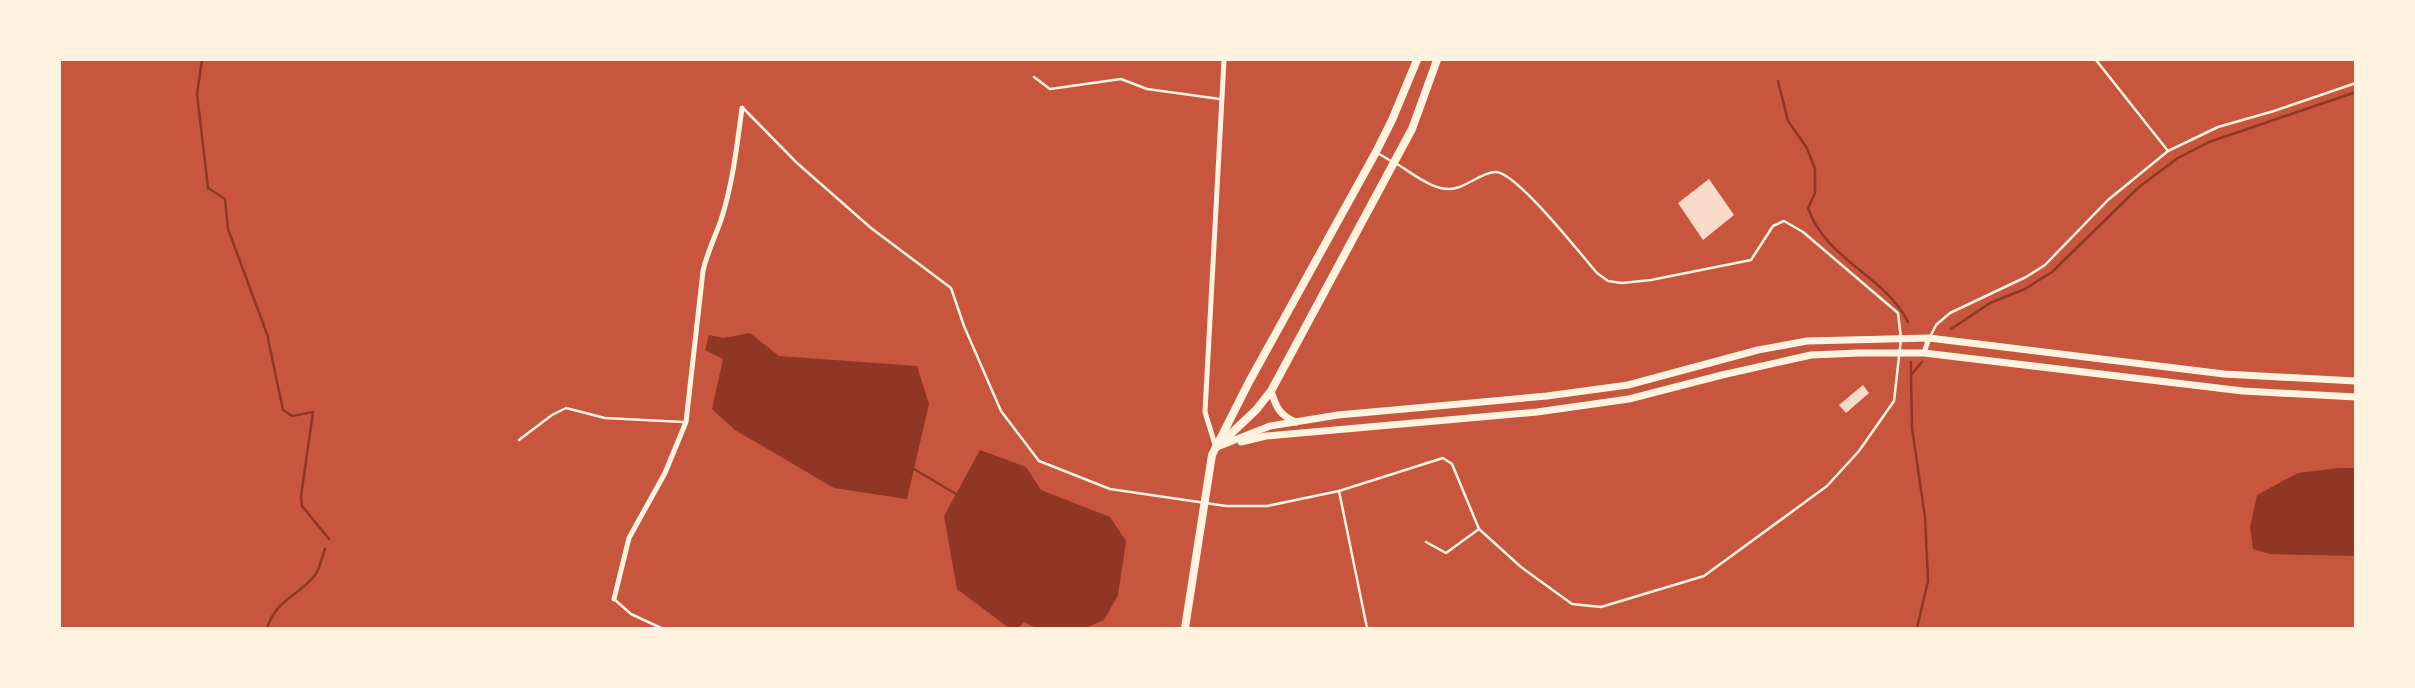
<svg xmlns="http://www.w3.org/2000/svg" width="2415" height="688" font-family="'PT Serif',serif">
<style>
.water{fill:#8f3625}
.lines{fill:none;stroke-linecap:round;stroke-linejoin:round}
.stream{stroke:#8f3625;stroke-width:2.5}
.building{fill:#f7dbc8}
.service{stroke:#fff3e0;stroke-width:2.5}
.minor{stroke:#fff3e0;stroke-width:5}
.tertiary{stroke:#fff3e0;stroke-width:7}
.secondary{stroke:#fff3e0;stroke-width:8}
</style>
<rect width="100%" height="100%" fill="#c8553d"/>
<g class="water">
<polygon points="750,333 779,356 917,366 929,404 907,499 834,488 735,430 712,409 723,359 705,350 709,335 723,338"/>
<polygon points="980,450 1026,467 1041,490 1110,517 1126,541 1118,595 1104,620 1085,628 1036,628 1024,622 1018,628 1009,628 957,589 944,516"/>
<polygon points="2339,468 2355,468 2355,556 2270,554 2253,549 2250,527 2257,495 2298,473"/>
</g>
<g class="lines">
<g class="stream">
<polyline points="202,60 197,94 208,188 225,199 228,229 267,334 283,410 292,416 313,412 301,496 302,506 329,539"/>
<path d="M 1778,81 L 1788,121 L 1807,148 L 1815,169 L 1815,193 L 1808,208 C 1826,260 1884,275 1908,322"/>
<polyline points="1951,329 1990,303 2025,289 2052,272 2139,187 2178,158 2209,142 2356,92"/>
<polyline points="1911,373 1911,362"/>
<polyline points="914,469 956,494"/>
<path d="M 267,628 C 278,597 298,597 315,575 C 320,569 322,557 325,549"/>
<polyline points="1917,628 1928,581 1925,517 1912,428 1911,375 1922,362"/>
</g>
</g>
<g class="building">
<polygon points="1709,179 1734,215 1703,240 1678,203"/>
<polygon points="1863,385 1869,393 1846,413 1839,405"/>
</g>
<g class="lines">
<g class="service">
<polyline points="2096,60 2168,151"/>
<polyline points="1034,77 1050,89 1121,79 1147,89 1220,99"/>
<path d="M 743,108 L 797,163 L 871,228 L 951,288 L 964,326 L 1001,411 L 1039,461 L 1110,489 L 1226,506 L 1267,506 L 1339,491 L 1443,458 L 1452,464 L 1479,529 L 1521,567 L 1572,604 L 1601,607 L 1704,576 L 1827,486 L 1859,451 L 1894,401 L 1901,339 L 1898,313 L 1803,232 L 1784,221 L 1773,226 L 1751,260 L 1651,280 L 1622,283 L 1608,281 L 1597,273 C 1582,256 1515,170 1495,172 C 1481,173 1469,185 1456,188 C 1437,194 1412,173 1397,164"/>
<polyline points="1379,154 1391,161"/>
<polyline points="1931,335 1936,325 1950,313 2026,277 2045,265 2108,200 2168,151 2218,127 2274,111 2356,83"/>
<polyline points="519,440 552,415 566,408 605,418 683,422"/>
<polyline points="1339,491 1367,628"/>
<polyline points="1426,542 1446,553 1479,529"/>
<polyline points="614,599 631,614 661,628"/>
</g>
<g class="minor">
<polyline points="1924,353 1929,338"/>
<polyline points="1216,448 1205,412 1224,60"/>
<path d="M 614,599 L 629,538 L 665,473 L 686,422 L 703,271 C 707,253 715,237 721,220 C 733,183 737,145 742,108"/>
</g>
<g class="tertiary">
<path d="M 1271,391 C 1276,407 1280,416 1296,422"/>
<polyline points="1241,442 1266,436 1537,412 1629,399 1722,375 1811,355 1859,353 1924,353 2243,391 2356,397"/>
<polyline points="1217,447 1270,426 1338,415 1547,396 1628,385 1758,350 1807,341 1929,338 2224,374 2356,381"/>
</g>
<g class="secondary">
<polyline points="1221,443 1256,410 1271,391 1412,129 1437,60"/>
<polyline points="1185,628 1212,455 1249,382 1376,152 1392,120 1417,60"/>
</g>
</g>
<rect width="2415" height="688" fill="none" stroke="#fff3e0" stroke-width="122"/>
</svg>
